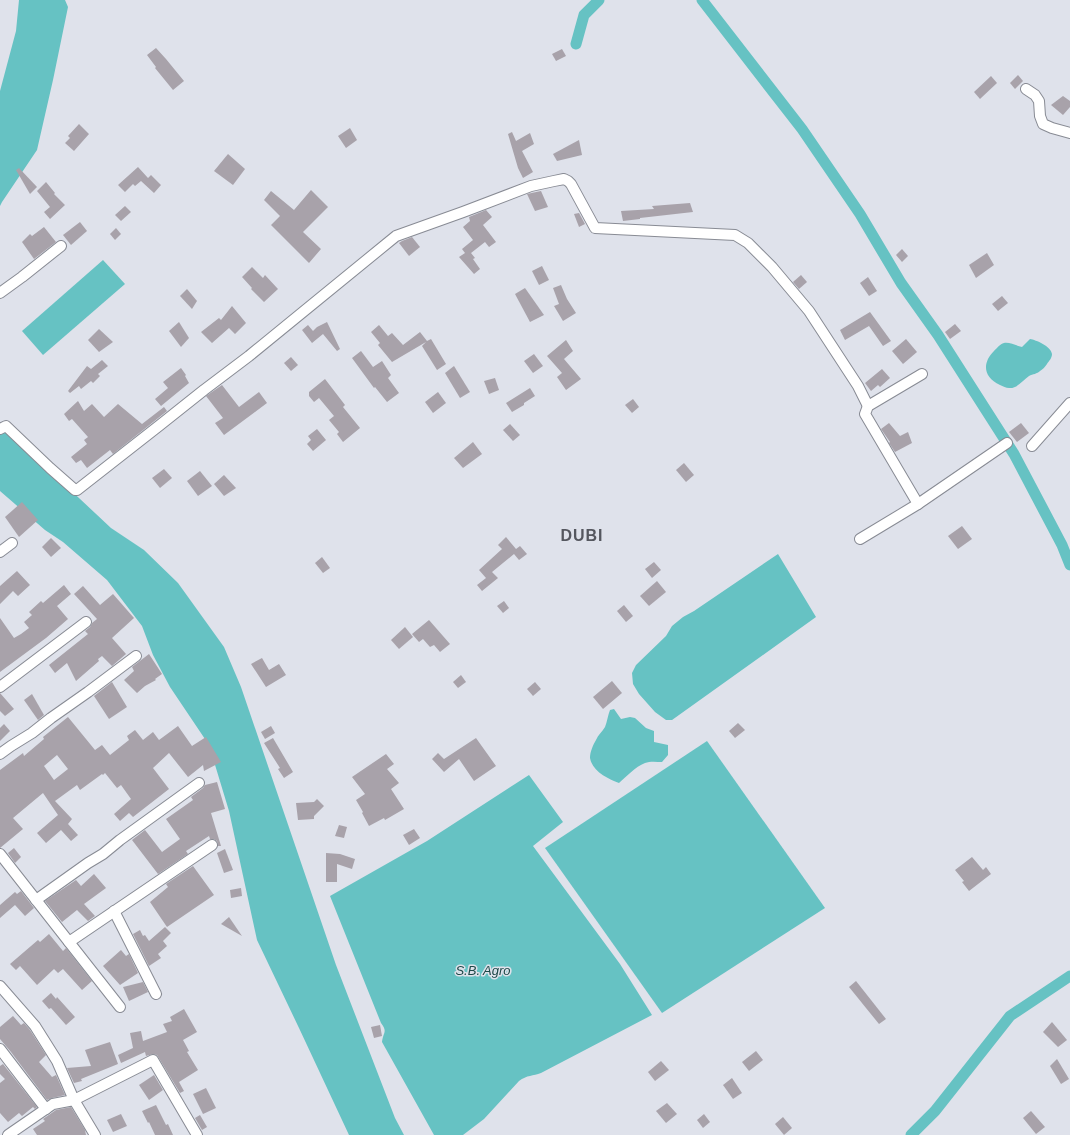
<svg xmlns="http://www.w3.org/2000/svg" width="1070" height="1135" font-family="Helvetica,sans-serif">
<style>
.water{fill:#66c2c3}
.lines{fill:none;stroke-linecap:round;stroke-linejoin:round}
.canal{stroke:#66c2c3;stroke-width:11}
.building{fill:#a8a2aa;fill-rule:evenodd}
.minor-casing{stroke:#888b94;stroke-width:12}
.minor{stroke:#fff;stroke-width:10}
.labels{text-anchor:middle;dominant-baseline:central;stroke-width:3;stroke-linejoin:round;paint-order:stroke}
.water-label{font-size:13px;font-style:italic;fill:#1d4848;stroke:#dfe2eb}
.district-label{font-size:16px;font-weight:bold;letter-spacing:1px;fill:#55575f;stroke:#dfe2eb}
</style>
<rect width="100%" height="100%" fill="#dfe2eb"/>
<g class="water">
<polygon points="19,0 65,0 68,7 53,80 37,150 2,202 0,206 0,91 16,31"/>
<polygon points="103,260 125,284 43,355 22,331"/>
<path d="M 1030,339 C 1036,340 1051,346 1052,354 C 1052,358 1049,361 1047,364 C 1045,367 1043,369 1040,371 C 1037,374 1033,374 1029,376 C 1023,380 1017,389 1009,388 C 1006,388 1003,386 1000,385 C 983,377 982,363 994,351 C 997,348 1000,344 1004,343 C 1010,342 1017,346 1022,347 Z"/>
<polygon points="0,424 111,528 144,550 178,583 224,647 241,687 336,965 395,1118 404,1135 349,1135 299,1028 257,940 229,811 209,745 170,687 153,655 142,626 107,580 63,542 45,530 0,491"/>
<polygon points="778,554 816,617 672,720 666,720 655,712 639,694 633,684 632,673 636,665 666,636 672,626 683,617 694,611"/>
<path d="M 614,709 L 621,719 L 630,717 L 635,718 L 646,728 L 654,731 L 654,742 L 668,745 L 668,755 L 662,762 C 657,762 650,761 645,763 C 635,767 627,776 619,783 C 608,779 592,771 590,758 C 590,752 593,745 596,740 C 598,735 602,732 605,727 C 607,722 608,715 610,710 Z"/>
<polygon points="707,741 825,908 662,1013 545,848"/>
<path d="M 529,775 L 563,822 L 533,846 L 620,964 L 652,1015 L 541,1073 C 533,1076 527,1075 519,1081 L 484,1119 L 463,1135 L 434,1135 L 382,1042 C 383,1032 388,1032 381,1023 L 330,896 L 427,841 Z"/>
</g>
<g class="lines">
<g class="canal">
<polyline points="702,0 802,129 860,214 901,283 938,335 1014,454 1062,545 1070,565"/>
<polyline points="576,44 584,15 599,0"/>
<polyline points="911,1135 935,1111 1010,1016 1070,976"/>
</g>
</g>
<g class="building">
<polygon points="156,48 166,59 184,81 173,90 155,68 156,67 147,55"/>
<polygon points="562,49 566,56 556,61 552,54"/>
<polygon points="1018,75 1023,81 1015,89 1010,83"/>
<polygon points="991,76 997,83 980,99 974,92"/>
<polygon points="1063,96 1070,101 1070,107 1063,115 1051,105"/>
<polygon points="79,124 89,134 74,151 65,143 70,138 68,136"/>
<polygon points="350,128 357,140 346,148 338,136"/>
<polygon points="512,132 516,141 530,133 534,144 522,151 533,172 523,178 518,168 508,134"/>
<polygon points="579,140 582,155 557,161 553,154"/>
<polygon points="228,154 245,169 233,185 214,171"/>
<polygon points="138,167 148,178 151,175 161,185 154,193 141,181 135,186 133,184 125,192 118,185"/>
<polygon points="19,168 37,187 30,194 16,170"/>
<polygon points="46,182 55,193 54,194 65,205 50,219 44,212 50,207 37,191"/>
<polygon points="311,190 328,207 303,232 321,249 309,263 271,225 280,216 264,200 271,191 294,210"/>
<polygon points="541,191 548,207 535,211 527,194"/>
<polygon points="690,203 693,212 640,218 640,219 623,221 621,211 654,209 652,206"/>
<polygon points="125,206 131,212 121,221 115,215"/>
<polygon points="486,210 492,217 483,225 496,242 489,247 485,242 471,253 475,258 473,259 480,269 474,274 459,257 465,253 462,249 473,240 463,227 470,221 469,217"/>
<polygon points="579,213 585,224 579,227 574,214"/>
<polygon points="80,222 87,231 71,245 63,235"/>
<polygon points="44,227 56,242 34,259 22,242 30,234 32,236"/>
<polygon points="116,228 121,234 115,240 110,234"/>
<polygon points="412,237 420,247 409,256 399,243 402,241"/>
<polygon points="902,249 908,256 902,262 896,255"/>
<polygon points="987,253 994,265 976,278 969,265"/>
<polygon points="542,266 549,280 539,285 532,271"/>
<polygon points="252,267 263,278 265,275 278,289 264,302 251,289 252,288 242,277"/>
<polygon points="801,275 807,282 799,289 793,282"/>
<polygon points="868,277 877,291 869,296 860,283"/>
<polygon points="561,285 567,299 576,313 563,321 554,306 559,304 553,288"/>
<polygon points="525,288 544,315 530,322 515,294"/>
<polygon points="187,289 197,301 192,309 180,296"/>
<polygon points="1002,296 1008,303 998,311 992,304"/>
<polygon points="232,306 246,323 235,334 229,328 212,343 201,332 219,318 221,320"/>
<polygon points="870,312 891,341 883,346 869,326 845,340 840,330"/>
<polygon points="179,322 189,338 181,347 169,331"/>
<polygon points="327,322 340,349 337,351 323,334 312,343 302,330 308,325 313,331 317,327"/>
<polygon points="955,324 961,331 950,339 945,332"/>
<polygon points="379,325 388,336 392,333 403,345 420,332 427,341 431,339 446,364 437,370 422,346 426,342 392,362 378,345 380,343 371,332"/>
<polygon points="99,329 113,342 99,352 88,340"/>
<polygon points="906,339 917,352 903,364 892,351"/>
<polygon points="566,340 573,351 564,359 581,379 566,390 557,377 562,373 547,356"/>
<polygon points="361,351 373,367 382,361 391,375 388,378 399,393 387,402 375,387 374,388 352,358"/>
<polygon points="534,354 543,366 533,373 524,361"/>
<polygon points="291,357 298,365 291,371 284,363"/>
<polygon points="102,360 108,366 98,374 100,376 93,383 91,381 81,389 79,386 70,393 68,391 87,366 91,369"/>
<polygon points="454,366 470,392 460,398 445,373"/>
<polygon points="181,368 186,375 185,376 189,383 161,406 155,399 168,388 163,382"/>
<polygon points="882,369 890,378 880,387 878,385 871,391 865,383"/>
<polygon points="495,378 499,390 489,394 484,381"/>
<polygon points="325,379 345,405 343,407 360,428 343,442 337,434 339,432 329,420 334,416 319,398 314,402 309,396 309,392"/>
<polygon points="222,385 239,407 259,392 267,403 224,435 215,423 223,418 206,396"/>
<polygon points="530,388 535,396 524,403 524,405 512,412 506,403"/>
<polygon points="438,392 446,403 433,413 425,402"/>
<polygon points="633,399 639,407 632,413 625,405"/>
<polygon points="78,401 84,411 92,404 104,417 118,404 142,424 164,407 167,411 113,454 110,450 87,468 81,460 76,463 71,457 87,444 84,440 88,437 72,419 69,421 64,414"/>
<polygon points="889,423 900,436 908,432 912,443 895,452 889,443 890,442 881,429"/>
<polygon points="1021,423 1029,433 1017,442 1009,432"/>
<polygon points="510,424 520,435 513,441 503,430"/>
<polygon points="317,429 326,440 313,451 307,444 311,440 308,436"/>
<polygon points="473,442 482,454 463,468 454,458"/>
<polygon points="684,463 694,475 686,482 676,470"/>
<polygon points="164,469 172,478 160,488 152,478"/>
<polygon points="200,471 212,486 198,496 187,481"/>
<polygon points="224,475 236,488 224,496 214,484"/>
<polygon points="22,502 38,520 19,537 5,517"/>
<polygon points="962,526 972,539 958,549 948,536"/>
<polygon points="506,537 516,549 520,546 527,554 519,560 514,554 492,572 498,578 482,591 477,585 486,578 479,570 502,549 498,545"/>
<polygon points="51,538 61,548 51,557 42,547"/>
<polygon points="322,557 330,568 323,573 315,563"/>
<polygon points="654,562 661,570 652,578 645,569"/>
<polygon points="17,571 30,585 18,596 13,591 0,604 0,586"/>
<polygon points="657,581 666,592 649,606 640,596"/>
<polygon points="64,585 71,594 57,606 68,619 46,638 0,672 0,618 14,638 21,634 29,628 24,622 32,615 29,612 41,601 43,603"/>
<polygon points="83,586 100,605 113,594 134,618 112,638 126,654 112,666 102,656 98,659 99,661 76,681 67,663 55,673 49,665 88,634 85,631 90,627 92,623 97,619 74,594"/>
<polygon points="504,601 509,608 503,613 497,606"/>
<polygon points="624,605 633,616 626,622 617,611"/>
<polygon points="429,620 450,644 440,652 434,645 430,647 423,639 419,642 412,634"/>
<polygon points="405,627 413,637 399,649 391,640"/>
<polygon points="149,654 162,674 155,679 156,680 145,686 137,693 124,680 134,671 132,667"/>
<polygon points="262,658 269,670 279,664 286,675 266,687 251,664"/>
<polygon points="461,675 466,682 458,688 453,682"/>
<polygon points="612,681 622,693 603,709 593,697"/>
<polygon points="112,682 127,707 109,719 94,696"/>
<polygon points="535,682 541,689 533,696 527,689"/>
<polygon points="0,693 14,709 5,716 0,711"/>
<polygon points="32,694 44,715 38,720 24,700"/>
<path d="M 68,717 L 95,750 L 102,745 L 110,755 L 129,740 L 127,736 L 135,730 L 143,740 L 153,732 L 159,740 L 178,726 L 192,746 L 206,737 L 221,762 L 204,771 L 203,765 L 188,777 L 169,753 L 153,768 L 169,789 L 133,817 L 129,813 L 120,821 L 114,814 L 131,799 L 121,785 L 117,788 L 105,773 L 103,775 L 102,774 L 80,790 L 77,785 L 55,801 L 72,819 L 68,824 L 78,835 L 71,841 L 61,830 L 46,843 L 37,833 L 58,815 L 43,793 L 13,818 L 23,829 L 0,848 L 0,770 L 23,753 L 24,756 L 44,739 L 43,737 ZM 57,755 L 68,769 L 54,780 L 44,766 Z"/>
<polygon points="738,723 745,730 735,738 729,731"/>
<polygon points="4,724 10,731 0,741 0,728"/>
<polygon points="271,726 275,733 265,739 261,732"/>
<polygon points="273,738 293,772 284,778 278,769 280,768 264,743"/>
<polygon points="476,738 496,766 474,781 459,759 444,772 432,759 438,753 444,759"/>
<polygon points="386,754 394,764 387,769 399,783 391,789 404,809 385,820 384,818 369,826 362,813 363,812 356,800 365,794 352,777"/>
<polygon points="217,782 225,809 211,813 221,846 218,846 217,841 214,839 210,839 209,836 186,851 188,854 158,874 132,840 145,830 162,852 180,839 166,819 193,800 191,797 203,788 205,785"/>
<polygon points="317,799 324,806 314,816 314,819 298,820 296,803 314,802"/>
<polygon points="339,825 347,827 344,838 335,836"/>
<polygon points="414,829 420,838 409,845 403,835"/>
<polygon points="14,848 21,857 15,863 8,853"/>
<polygon points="225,849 233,870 224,873 217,853"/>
<polygon points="326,853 340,854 355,859 352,869 337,864 337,882 326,882"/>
<polygon points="972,857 983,870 986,867 991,874 969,891 962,882 964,881 955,870"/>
<polygon points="193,866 214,895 167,927 150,902 168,887 166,884"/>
<polygon points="94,874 106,888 84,904 95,916 88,921 77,910 62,922 45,901 76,880 81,886"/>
<polygon points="241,888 242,896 231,898 230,890"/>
<polygon points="21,891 34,908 25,916 15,905 0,918 0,905 15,892 17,894"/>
<polygon points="229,917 242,936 221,924"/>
<polygon points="165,927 171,933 163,941 167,946 158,954 161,958 149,966 133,934 140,930 143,936 145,935 149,941"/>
<polygon points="49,934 63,951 66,948 92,981 82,990 63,969 58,973 54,969 37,985 20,966 16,970 10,964 38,940 40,942"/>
<polygon points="121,950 126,956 129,954 138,973 120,985 103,966"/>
<polygon points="856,981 886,1019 879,1024 849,987"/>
<polygon points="143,982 148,992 129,1001 123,987"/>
<polygon points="51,993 56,999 57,997 75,1017 66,1025 51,1008 49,1009 42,1001"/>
<polygon points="184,1009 197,1032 183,1040 189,1051 187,1052 198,1070 179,1082 184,1091 180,1093 157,1055 153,1054 146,1056 145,1052 121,1063 118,1055 133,1048 130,1033 141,1031 143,1041 167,1032 163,1024 172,1021 170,1017"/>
<polygon points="13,1016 21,1025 24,1023 30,1030 46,1055 39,1062 52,1077 56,1075 65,1095 52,1098 47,1100 11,1052 0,1039 0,1027"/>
<polygon points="1052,1022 1067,1040 1058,1047 1043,1032"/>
<polygon points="380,1025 382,1036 374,1038 371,1027"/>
<polygon points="110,1042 118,1064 81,1079 82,1081 74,1083 67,1068 91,1066 85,1050"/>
<polygon points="756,1051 763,1060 749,1071 742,1062"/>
<polygon points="1057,1059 1069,1079 1061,1084 1050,1066"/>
<polygon points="661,1061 669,1070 655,1081 648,1072"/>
<polygon points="3,1064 37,1107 35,1109 33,1107 22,1116 19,1113 8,1122 0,1113 0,1083 5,1079 0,1074 0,1066"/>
<polygon points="154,1075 163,1090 149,1100 139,1085"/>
<polygon points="732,1078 742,1093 733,1099 723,1085"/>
<polygon points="206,1088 216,1108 203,1114 193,1094"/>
<polygon points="667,1103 677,1114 666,1123 656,1111"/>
<polygon points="156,1105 166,1125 168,1124 173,1135 155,1135 149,1122 148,1123 142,1111"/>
<polygon points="71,1107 85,1130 86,1135 37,1135 33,1129 45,1121 43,1119 56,1110"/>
<polygon points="1031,1111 1045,1127 1036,1134 1023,1118"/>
<polygon points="121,1114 127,1126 113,1132 107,1120"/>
<polygon points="704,1114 710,1122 703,1128 697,1120"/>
<polygon points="200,1115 207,1127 202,1130 195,1118"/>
<polygon points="783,1117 792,1128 784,1135 775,1124"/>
</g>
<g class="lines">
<defs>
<g id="minor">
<polyline points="1026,89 1035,95 1039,101 1040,116 1043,124 1052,128 1070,133"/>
<polyline points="0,293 22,277 61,246"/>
<polyline points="0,429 6,426 50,468 75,490 77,490 160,425 204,390 249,356 396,236 463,212 531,186 554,181 564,179 568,181 571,184 595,228 735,235 748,243 772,267 809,311 858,386 868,406"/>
<polyline points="1032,446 1070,403"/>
<polyline points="918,504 865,414 868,406 922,374"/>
<polyline points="860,539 918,504 1007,443"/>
<polyline points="0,552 12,543"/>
<polyline points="0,687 86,622"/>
<polyline points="0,754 11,746 32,733 51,718 88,692 136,656"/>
<polyline points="0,854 69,942 212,845"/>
<polyline points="36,900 88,863 103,854 120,840 199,783"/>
<polyline points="114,911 156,994"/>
<polyline points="69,942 120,1007"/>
<polyline points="0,986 35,1026 57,1061 74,1100 153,1060 197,1135"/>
<polyline points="0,1049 46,1109"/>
<polyline points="8,1135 53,1104 74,1100 95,1135"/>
</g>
</defs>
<use href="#minor" class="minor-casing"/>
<use href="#minor" class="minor"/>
</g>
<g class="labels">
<g class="water-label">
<text x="483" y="970">S.B. Agro</text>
</g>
<g class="district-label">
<text x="582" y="535">DUBI</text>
</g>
</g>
</svg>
